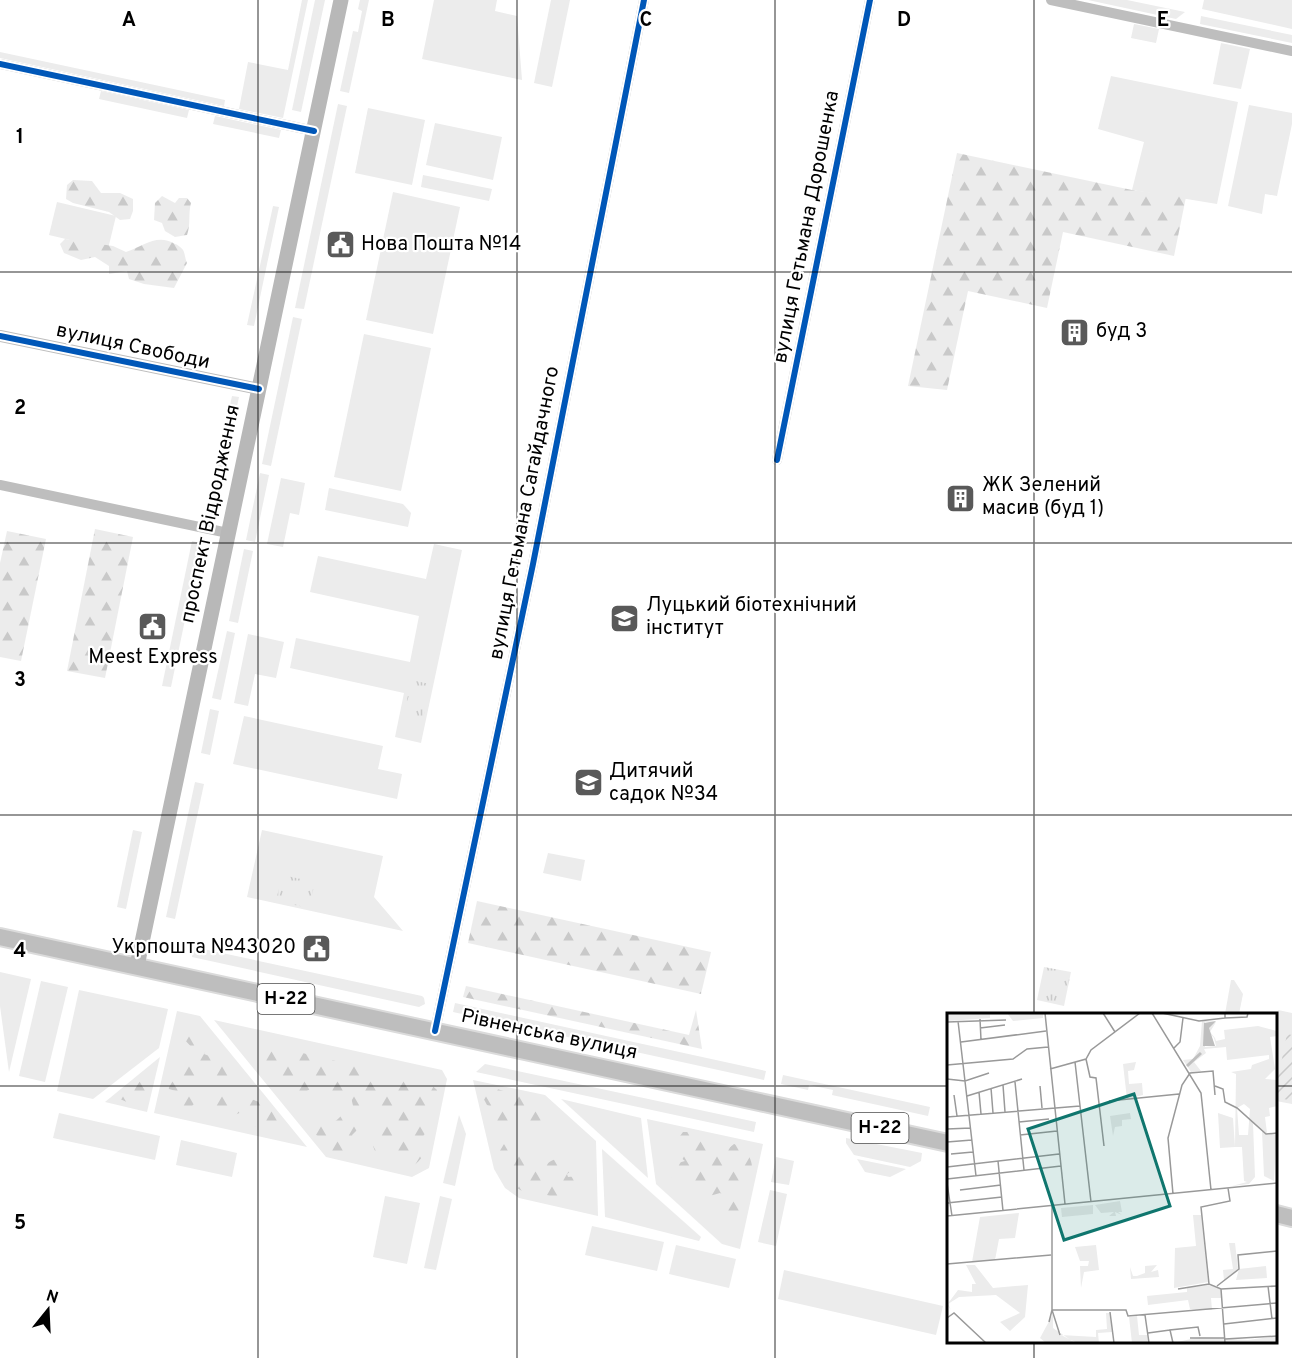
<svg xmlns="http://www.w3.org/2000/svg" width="1292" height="1358" font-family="Overpass,sans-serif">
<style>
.grass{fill:#ececec}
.forest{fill:url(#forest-firs)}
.park{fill:url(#park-tufts)}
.garden{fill:url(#garden-furrows)}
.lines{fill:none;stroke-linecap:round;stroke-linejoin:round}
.primary-casing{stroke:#dbdbdb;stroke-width:20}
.minor{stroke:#bebebe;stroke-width:10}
.tertiary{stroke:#bebebe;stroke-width:12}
.secondary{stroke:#b8b8b8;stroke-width:15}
.primary{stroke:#bebebe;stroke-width:16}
.cycleway-casing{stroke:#fff;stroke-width:10}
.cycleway{stroke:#0057b8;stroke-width:6}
.grid{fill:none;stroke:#000;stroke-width:1.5;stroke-opacity:0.55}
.labels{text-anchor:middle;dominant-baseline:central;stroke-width:4.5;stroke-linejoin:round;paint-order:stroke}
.shield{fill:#fff;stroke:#4c4c4c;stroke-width:1.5}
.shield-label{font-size:18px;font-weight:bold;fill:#000}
.street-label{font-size:20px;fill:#000;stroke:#fff}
.poi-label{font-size:20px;fill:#000;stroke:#fff;text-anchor:start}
.inset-river{fill:none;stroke:#bfbfbf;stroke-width:3}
.inset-road{fill:none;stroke:#999;stroke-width:1.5}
.view{fill:#0f766e;fill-opacity:0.15;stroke:#0f766e;stroke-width:3}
.inset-edge{fill:none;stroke:#000;stroke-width:3}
.grid-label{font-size:20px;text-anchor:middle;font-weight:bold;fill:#000;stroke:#fff;stroke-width:4.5;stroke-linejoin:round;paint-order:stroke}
</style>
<defs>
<pattern id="forest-firs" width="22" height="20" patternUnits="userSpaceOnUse" patternTransform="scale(1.5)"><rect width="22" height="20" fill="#ececec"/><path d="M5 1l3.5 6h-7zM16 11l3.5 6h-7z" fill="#c9c9c9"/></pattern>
<pattern id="park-tufts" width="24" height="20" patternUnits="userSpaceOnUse" patternTransform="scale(1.5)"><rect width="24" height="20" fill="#ececec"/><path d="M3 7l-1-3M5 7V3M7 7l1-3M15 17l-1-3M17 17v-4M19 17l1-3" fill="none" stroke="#c9c9c9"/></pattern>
<pattern id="garden-furrows" width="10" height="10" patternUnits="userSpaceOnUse" patternTransform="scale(1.5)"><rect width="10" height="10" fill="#ececec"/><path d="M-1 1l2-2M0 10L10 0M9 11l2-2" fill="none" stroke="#c9c9c9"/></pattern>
</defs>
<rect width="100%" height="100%" fill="#fff"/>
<g class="grass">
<polygon points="302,0 308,0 283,118 239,109 248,62 288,70"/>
<polygon points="315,0 325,0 301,112 292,110"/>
<polygon points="360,0 369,0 349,93 340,91 353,31 358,32 362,11 358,9"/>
<polygon points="434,0 497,0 495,11 517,16 522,80 422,59"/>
<polygon points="551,0 570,0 552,87 534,83"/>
<polygon points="1088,0 1127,0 1185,12 1176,19"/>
<polygon points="1204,0 1292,0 1292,29 1202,9"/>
<polygon points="1201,16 1292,35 1292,43 1200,24"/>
<polygon points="1134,24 1159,29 1156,43 1131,38"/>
<polygon points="1221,43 1250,49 1241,89 1213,84"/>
<polygon points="0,52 225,100 224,106 0,58"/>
<polygon points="1111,76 1238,102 1217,204 1132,190 1144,142 1098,129"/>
<polygon points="101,91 189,110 187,118 99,99"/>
<polygon points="338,104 347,106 304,309 295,308"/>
<polygon points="1249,105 1292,113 1292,124 1277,196 1265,194 1262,214 1228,206"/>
<polygon points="368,108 425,120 412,185 355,173"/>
<polygon points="215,116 281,130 279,138 213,124"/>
<polygon points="435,123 502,137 493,180 426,165"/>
<polygon points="423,175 492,189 489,201 421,187"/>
<polygon points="393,192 460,207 433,334 366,320"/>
<polygon points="57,202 116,216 108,249 49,235"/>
<polygon points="273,206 279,207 254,326 247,325"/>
<polygon points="293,317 302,319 271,466 262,464"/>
<polygon points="364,334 431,348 401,491 334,477"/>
<polygon points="232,396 239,397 213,520 206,519"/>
<polygon points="260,473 269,475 255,542 246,540"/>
<polygon points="281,478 305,483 299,515 290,513 283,547 267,544"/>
<polygon points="329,488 403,504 411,513 408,527 325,510"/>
<polygon points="192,541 201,543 171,687 162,686"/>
<polygon points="434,544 462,550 421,743 395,737 404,693 290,668 296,638 410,662 419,616 310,592 318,556 426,579"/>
<polygon points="244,549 253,551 238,623 229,621"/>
<polygon points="227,631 235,633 221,700 212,698"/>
<polygon points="248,634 284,642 276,678 255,674 248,706 234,703"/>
<polygon points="210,709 219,711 210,755 201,753"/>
<polygon points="244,716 383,746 378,769 402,774 397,799 233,764"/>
<polygon points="195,782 204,784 175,919 166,917"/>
<polygon points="133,830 142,832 126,909 117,907"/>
<polygon points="262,830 383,856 374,897 403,931 247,897"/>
<polygon points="548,853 585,860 581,881 543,873"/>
<polygon points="194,947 422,996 424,998 425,1004 419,1007 192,957"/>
<polygon points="0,972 31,979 9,1072 0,1006"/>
<polygon points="1231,980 1234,980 1243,994 1239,1014 1225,1014"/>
<polygon points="41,981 68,987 45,1082 19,1076"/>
<polygon points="79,990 168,1009 159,1048 93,1099 57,1091"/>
<polygon points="455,1003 766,1071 764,1080 453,1012"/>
<polygon points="1278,1010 1292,1013 1292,1104 1276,1101 1276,1024"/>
<polygon points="177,1011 200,1016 307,1147 154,1113"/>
<polygon points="214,1020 442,1070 447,1079 429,1168 412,1177 326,1157"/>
<polygon points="160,1057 147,1112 105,1102"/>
<polygon points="485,1064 756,1122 754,1132 476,1072"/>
<polygon points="783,1075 930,1107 928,1116 832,1095 833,1090 809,1085 808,1090 781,1084"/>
<polygon points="473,1080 545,1095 596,1141 598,1216 519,1198 505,1188 494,1169"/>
<polygon points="561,1099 641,1118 648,1178"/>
<polygon points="59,1113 160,1136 155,1160 53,1138"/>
<polygon points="459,1115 466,1134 455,1186 443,1183"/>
<polygon points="647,1119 763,1144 740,1249 722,1244 656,1184"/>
<polygon points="846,1138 922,1153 921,1161 910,1167 854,1155 846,1143"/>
<polygon points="181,1140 237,1153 232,1177 176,1165"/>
<polygon points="602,1149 701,1237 699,1241 605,1217"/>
<polygon points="776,1157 794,1161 789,1185 771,1182"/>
<polygon points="857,1159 906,1169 890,1177 865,1172"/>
<polygon points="770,1190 787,1194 776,1246 758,1242"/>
<polygon points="385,1196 420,1203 407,1264 373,1257"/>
<polygon points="440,1196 452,1199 436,1270 424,1268"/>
<polygon points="592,1226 664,1242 657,1271 585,1255"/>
<polygon points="676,1245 736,1259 729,1288 669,1274"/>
<polygon points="784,1270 943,1306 936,1335 778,1299"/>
</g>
<g class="forest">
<polygon points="957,153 1132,190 1186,197 1174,256 1063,232 1047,308 968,291 947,390 908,386"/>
<polygon points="73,180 92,181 101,193 120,193 133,199 133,211 130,219 120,220 109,212 73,203 66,199 67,185"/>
<path d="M 162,196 L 175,203 L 179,198 L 187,198 L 191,203 C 188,214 191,224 187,235 L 175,237 L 165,231 L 162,223 L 154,220 L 155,203 Z"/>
<path d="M 65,239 L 113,246 L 126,252 C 144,246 157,233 175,244 C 177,244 183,249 183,250 C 185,253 185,259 187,263 L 174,288 L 144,284 L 129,279 L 127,271 L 109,274 L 109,266 L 95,257 L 81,260 L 64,253 L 60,244 Z"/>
<polygon points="95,529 133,537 105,678 67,671"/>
<polygon points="7,531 46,539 21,661 0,657 0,563"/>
<polygon points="477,901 711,952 701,994 468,943"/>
<polygon points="466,986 689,1035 696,1010 702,1049 463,997"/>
<polygon points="186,1031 200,1033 210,1042 204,1054 212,1057 224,1057 233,1066 235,1075 229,1081 213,1083 199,1079 190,1081 194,1104 189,1109 180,1109 177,1103 183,1093 169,1089 166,1082 167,1076 180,1068 180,1062 198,1054 182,1037"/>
<path d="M 269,1045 L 340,1062 L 366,1065 L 380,1077 L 388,1081 C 407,1076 423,1075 437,1090 L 437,1106 L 428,1117 L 430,1127 L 421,1139 L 424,1154 C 418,1164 409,1172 398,1164 L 396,1157 L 390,1153 L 377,1156 L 373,1146 L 381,1126 L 390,1124 L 397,1134 L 403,1132 L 405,1124 L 374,1108 L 360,1113 L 354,1110 L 351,1097 L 331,1096 L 316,1086 L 303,1093 L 286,1090 L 280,1076 L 261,1064 L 258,1054 Z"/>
<polygon points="144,1077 152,1077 153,1081 150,1089 146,1090 147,1100 143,1104 129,1103 120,1099 120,1094 134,1088"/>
<path d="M 494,1088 L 542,1103 L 549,1110 L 548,1118 C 531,1126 526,1118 509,1117 L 510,1129 L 501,1135 L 495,1133 L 487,1123 L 489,1116 L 496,1109 L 487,1105 L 480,1092 Z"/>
<path d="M 235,1093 C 259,1105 270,1097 281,1127 L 272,1133 L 254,1126 L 242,1112 L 222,1120 L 213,1115 L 206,1103 L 215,1098 Z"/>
<path d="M 341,1116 L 349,1118 L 357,1130 L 352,1135 L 357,1149 C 343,1157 336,1155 323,1146 L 321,1138 L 308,1130 L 310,1125 C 324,1121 329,1129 341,1116 Z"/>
<path d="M 683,1132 L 692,1132 L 709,1138 L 713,1146 L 724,1152 L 734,1144 C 748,1147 759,1169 747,1180 C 745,1183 738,1184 734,1187 L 744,1200 L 741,1210 L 731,1217 L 723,1218 L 719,1212 L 727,1197 L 720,1193 L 699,1199 L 693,1196 L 691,1188 L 672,1178 L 670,1173 L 671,1165 L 685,1161 L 674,1152 L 674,1144 Z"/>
<path d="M 504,1144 C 517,1146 525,1148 527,1162 L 544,1166 C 555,1157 559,1157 571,1162 L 573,1170 L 567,1174 L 568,1177 L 578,1176 L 583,1181 L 579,1189 L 574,1193 L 575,1200 C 563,1202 555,1197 543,1194 C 537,1192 530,1194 524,1192 C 510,1186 500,1168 498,1154 Z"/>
</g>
<g class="park">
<polygon points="411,680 430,684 423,719 404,715"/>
<polygon points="282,875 315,882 309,908 276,901"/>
<polygon points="1044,967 1071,972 1064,1006 1037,1000"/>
</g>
<polygon class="garden" points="1287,1034 1292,1035 1292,1101 1276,1097 1276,1088"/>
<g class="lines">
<defs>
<g id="primary">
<polyline points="0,937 948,1143"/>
<polyline points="1276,1214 1292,1218"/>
</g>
</defs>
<use href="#primary" class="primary-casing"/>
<g class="minor">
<polyline points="1051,0 1292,51"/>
<polyline points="0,64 314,131"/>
<polyline points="777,460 870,0"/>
<polyline points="0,485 228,533"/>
<polyline points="435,1031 533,564 644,0"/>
</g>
<polyline class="tertiary" points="0,336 259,389"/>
<polyline class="secondary" points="137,966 341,0"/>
<use href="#primary" class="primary"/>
<defs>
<g id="cycleway">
<polyline points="0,64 314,131"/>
<polyline points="0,336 259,389"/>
<polyline points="777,460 870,0"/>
<polyline points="435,1031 533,564 644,0"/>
</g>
</defs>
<use href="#cycleway" class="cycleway-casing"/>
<use href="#cycleway" class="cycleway"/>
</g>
<path class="grid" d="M 258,0 L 258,1358M 517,0 L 517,1358M 775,0 L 775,1358M 1034,0 L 1034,1014M 0,272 L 1292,272M 0,543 L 1292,543M 0,815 L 1292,815M 0,1086 L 948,1086M 1276,1086 L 1292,1086M 1034,1342 L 1034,1358"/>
<defs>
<symbol id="civic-square" viewBox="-11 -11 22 22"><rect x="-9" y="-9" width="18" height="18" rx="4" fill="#595959" stroke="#fff"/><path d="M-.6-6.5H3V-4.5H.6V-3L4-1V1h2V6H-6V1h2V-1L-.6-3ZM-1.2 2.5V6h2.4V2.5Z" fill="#fff"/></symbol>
<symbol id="building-square" viewBox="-11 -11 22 22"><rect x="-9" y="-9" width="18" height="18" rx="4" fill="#595959" stroke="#fff"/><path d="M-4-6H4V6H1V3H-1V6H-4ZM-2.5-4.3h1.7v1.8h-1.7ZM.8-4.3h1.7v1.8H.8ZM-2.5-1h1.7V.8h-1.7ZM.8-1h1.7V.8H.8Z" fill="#fff"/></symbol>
<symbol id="university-square" viewBox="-11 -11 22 22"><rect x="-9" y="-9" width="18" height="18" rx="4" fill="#595959" stroke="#fff"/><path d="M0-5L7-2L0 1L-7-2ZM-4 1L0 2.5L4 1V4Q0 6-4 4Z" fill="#fff"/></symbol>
<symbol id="school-square" viewBox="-11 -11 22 22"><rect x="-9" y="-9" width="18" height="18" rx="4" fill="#595959" stroke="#fff"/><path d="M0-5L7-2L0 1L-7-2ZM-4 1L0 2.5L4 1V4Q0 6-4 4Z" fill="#fff"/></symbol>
</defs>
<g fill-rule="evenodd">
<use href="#civic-square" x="324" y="228" width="33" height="33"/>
<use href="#building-square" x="1058" y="316" width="33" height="33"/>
<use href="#building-square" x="944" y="482" width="33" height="33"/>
<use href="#university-square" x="608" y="602" width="33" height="33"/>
<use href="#civic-square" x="136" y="610" width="33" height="33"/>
<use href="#school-square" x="572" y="766" width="33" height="33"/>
<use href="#civic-square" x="300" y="932" width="33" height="33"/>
</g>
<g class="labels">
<g class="shield">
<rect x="257.5" y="984" width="57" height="30" rx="4.5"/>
<rect x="851.5" y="1113" width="57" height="30" rx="4.5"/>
</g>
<g class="shield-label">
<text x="286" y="999">Н-22</text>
<text x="880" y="1128">Н-22</text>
</g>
<g class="street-label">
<text transform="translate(807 227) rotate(-79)">вулиця Гетьмана Дорошенка</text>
<text transform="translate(133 347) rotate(12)">вулиця Свободи</text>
<text transform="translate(525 513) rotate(-79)">вулиця Гетьмана Сагайдачного</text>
<text transform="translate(211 514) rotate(-78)">проспект Відродження</text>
<text transform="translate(549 1035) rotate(12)">Рівненська вулиця</text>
</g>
<g class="poi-label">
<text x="361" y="245">Нова Пошта №14</text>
<text x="1096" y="332">буд 3</text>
<text x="982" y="486">ЖК Зелений<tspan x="982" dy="23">масив (буд 1)</tspan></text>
<text x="646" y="606">Луцький біотехнічний<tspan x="646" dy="23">інститут</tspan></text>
<text x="153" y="658" text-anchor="middle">Meest Express</text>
<text x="609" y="772">Дитячий<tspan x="609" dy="23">садок №34</tspan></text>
<text x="296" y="948" text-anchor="end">Укрпошта №43020</text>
</g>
</g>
<g transform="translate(947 1013)">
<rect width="330" height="330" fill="#fff"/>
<path d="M 255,8 L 269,8 L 258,9 L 258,34 L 269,33 L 267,25 L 262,19 L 262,15 L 265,10 L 269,9 L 263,19 L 268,25 L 269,28 L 278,26 L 277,17 L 311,13 L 330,18 L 330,23 L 323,24 L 328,56 L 318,66 L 330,67 L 330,93 L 322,95 L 323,103 L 318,104 L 320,120 L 329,120 L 330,107 L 327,168 L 317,163 L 315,118 L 306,110 L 308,164 L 302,171 L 285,173 L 300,169 L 297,168 L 295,134 L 288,134 L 289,61 L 284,59 L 304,56 L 305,52 L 322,46 L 322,42 L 280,47 L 279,34 L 257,36 L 259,40 L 247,49 L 254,58 L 244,59 L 236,47 L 246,46 L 253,33 ZM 297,91 L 303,96 L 301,122 L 292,122 L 290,95 ZM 189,49 L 187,57 L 181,58 L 182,71 L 195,70 L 196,82 L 180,86 L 176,51 ZM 173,188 L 175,199 L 171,199 L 175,202 L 168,199 L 169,203 L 162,203 L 167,199 L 154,200 L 148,192 ZM 146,192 L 146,201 L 115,204 L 114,195 ZM 246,202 L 254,202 L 261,269 L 227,275 L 228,235 L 249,233 ZM 282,230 L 288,230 L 291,256 L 277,267 L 276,257 L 286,256 ZM 149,232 L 152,257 L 137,259 L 134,275 L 133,253 L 141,253 L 142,248 L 133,248 L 128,234 ZM 19,252 L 28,252 L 46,275 L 81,272 L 78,304 L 63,318 L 53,309 L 73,300 L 49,282 L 12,284 L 1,291 L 4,297 L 1,293 L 1,291 L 2,289 L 11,277 L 25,279 L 25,271 L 29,271 ZM 210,252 L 204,259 L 211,257 L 212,264 L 184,266 L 183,254 L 186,263 L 190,263 L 198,260 L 198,253 ZM 261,272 L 274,276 L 274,285 L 264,285 L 265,297 L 243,296 L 241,287 L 201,292 L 200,283 L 240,279 L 240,275 ZM 159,300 L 163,300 L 165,319 L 151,320 L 152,330 L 130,330 L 114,322 L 149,324 L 149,317 L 160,316 ZM 106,301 L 106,315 L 128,330 L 99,330 L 93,325 ZM 190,303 L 192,322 L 200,322 L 201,330 L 185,330 L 182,304 Z" fill="#ececec" fill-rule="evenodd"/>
<path d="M 183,100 L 184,106 L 175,107 L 175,113 L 168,114 L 166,123 L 163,103 ZM 271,100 L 286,105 L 288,134 L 273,135 Z" fill="#ececec"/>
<path d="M 72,200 L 68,225 L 52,226 L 48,247 L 25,249 L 33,204 Z" fill="#ececec"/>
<path d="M 0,0 L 43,0 L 43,5 L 0,8 ZM 60,0 L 96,0 L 96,5 L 66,8 Z" fill="#ececec"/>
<path d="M 319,253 L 320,265 L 289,267 L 292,256 ZM 330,323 L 330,330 L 226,330 L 253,324 L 301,327 Z" fill="#ececec"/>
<path d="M 269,8 L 262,15 L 268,33 L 256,33 L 257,10 Z" fill="#bfbfbf"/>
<path class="inset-river" d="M 240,53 L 254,40"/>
<path class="inset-road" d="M 98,0 L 118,191M 156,0 L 168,19M 205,0 L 254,80 L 264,177M 215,0 L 252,8 L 278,5M 278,0 L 278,5 L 300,4 L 301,0M 33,6 L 34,27M 11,8 L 29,163M 0,9 L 59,7M 33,15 L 58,12M 14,29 L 99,18M 227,35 L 233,29 L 236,5M 139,46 L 143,64 L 149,65 L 157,133M 128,49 L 144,189M 0,52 L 66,46 L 80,36 L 101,34M 103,56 L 139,46 L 144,37 L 193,0M 0,66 L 18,68 L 42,60M 68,69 L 77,157M 56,72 L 58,99M 93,73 L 95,95M 268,73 L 276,76 L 278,89 L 290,95 L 319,121 L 330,120M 44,75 L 46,100M 32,79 L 34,101M 7,82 L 10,103M 20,83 L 75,66M 162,88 L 232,81M 0,104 L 133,93M 72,109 L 102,106M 0,116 L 24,115M 73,122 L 110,118M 0,129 L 25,127M 4,141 L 26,139M 51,148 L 56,198M 0,154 L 112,141M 0,166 L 114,153M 0,170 L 5,203M 13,177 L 54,172M 226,181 L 221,125 L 235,72 L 243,60 L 266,58 L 268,82M 0,190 L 55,184M 105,193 L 105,297 L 113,322M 0,203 L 330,170M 0,251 L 104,242M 262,271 L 254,194 L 283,188 L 281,175M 270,273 L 292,256 L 291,242 L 330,238M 321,273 L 325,306M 231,276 L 262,271 L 274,276 L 330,273M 274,276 L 278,330M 163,299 L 167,330M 198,302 L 202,330M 0,305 L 7,300 L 39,330M 102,309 L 105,297 L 179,297 L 181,303 L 330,290M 277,311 L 330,305M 201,320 L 223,317M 243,325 L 278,325M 278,326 L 330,323M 226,330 L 223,317 L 251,314 L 253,323"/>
<path class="view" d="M 187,81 L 223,193 L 117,227 L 81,116 Z"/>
<rect width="330" height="330" class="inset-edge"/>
</g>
<g class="grid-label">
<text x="129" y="26">A</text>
<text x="388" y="26">B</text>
<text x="646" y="26">C</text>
<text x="904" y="26">D</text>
<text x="1163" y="26">E</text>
<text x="20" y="143">1</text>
<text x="20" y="414">2</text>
<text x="20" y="686">3</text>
<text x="20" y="957">4</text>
<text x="20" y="1229">5</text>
</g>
<g transform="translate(48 1310) rotate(18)" stroke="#ffffff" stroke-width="4.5" paint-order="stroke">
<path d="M0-4.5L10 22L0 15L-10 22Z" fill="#000000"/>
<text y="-9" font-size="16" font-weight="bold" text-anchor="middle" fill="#000000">N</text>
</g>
</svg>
